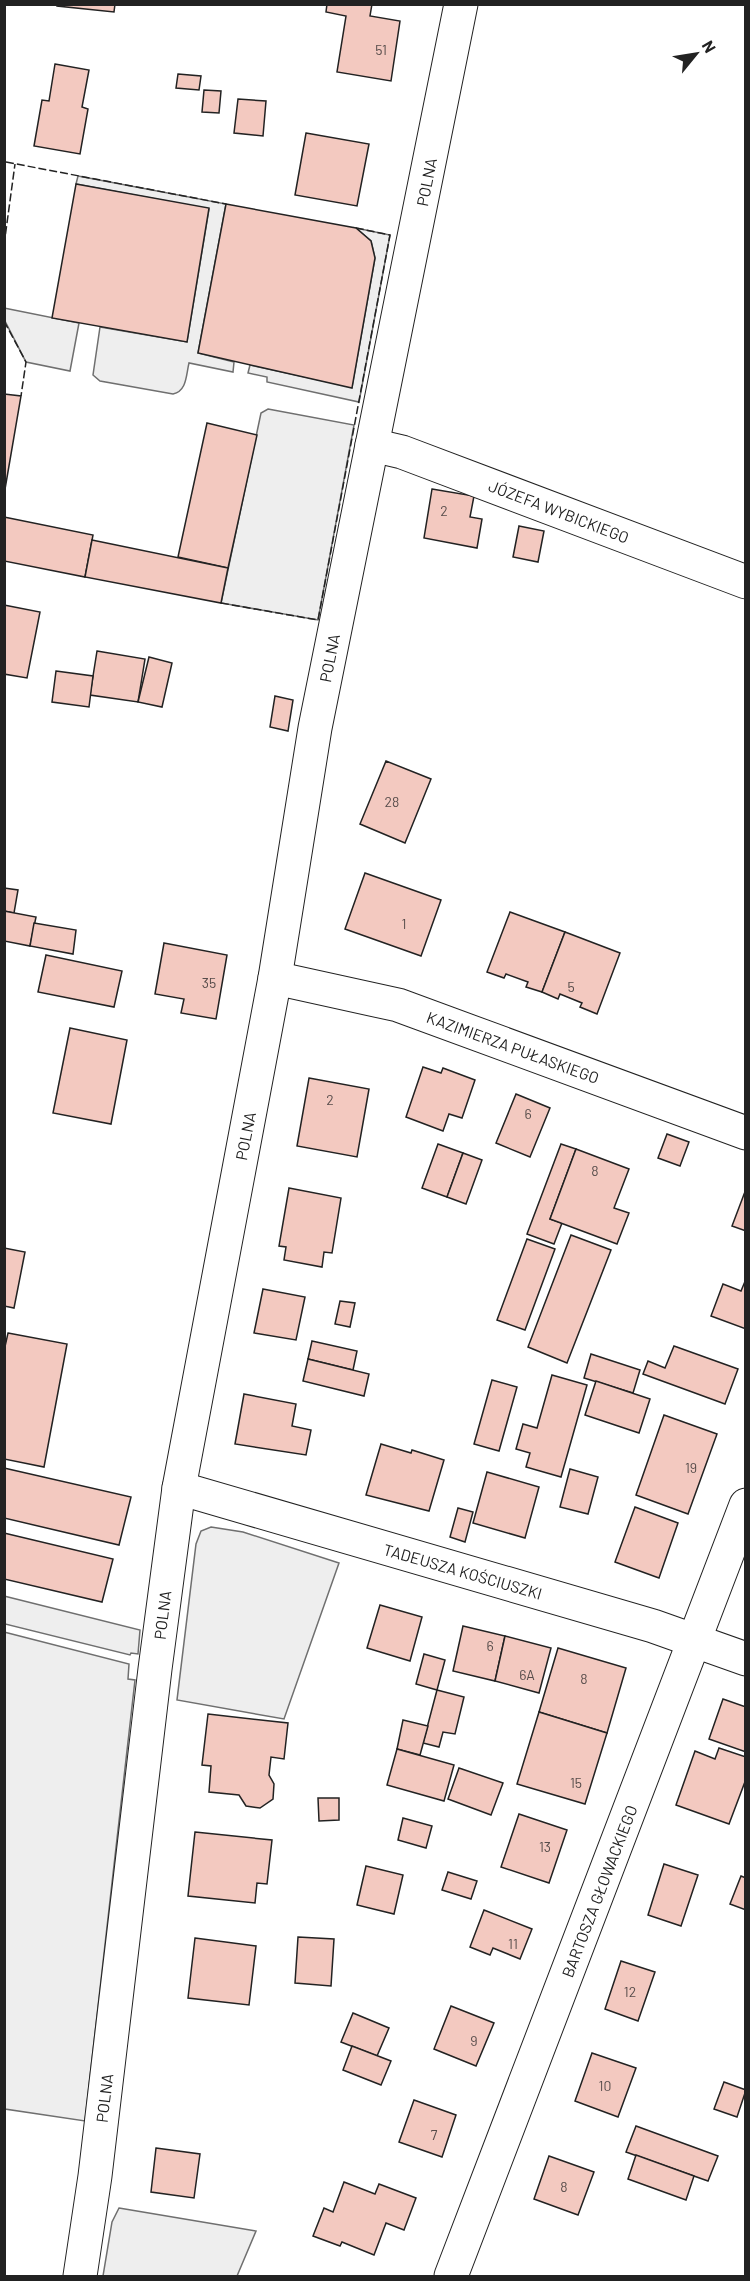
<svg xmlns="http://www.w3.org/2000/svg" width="750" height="2281" font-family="Barlow,sans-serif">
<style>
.green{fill:#eee;stroke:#6f6f6f;stroke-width:1.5}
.building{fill:#f3c9c0;stroke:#222;stroke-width:1.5}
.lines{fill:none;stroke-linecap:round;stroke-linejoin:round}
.minor-casing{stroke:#222;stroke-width:35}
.minor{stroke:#fff;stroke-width:33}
.fence{stroke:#222;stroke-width:1.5;stroke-dasharray:8 3;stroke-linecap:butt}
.labels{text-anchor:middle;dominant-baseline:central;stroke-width:4.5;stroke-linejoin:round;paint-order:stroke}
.number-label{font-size:14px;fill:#564c4a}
.street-label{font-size:16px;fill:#222;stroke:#fff}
</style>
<rect width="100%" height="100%" fill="#fff"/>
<g class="green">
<path d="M 78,176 L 226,204 L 198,353 L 234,362 L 233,372 L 189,363 C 186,375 187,391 173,394 L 100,381 L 93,375 L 100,327 L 187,342 L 209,209 L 76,184 Z"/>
<polygon points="356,228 390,235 359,402 267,382 267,377 248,373 250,365 352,387 375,258 371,241"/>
<polygon points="4,308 79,323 70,371 26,362 5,321"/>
<polygon points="268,409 354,425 318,620 221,603 261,413"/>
<polygon points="211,1527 243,1532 339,1563 284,1719 177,1700 196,1544 201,1531"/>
<polygon points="4,1596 140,1630 138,1654 131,1653 130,1655 5,1624"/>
<polygon points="4,1632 129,1664 128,1679 135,1680 85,2121 5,2109"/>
<polygon points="119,2208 256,2231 237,2276 103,2276 112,2222"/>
</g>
<g class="building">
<polygon points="57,4 115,4 114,12 57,6"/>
<polygon points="327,4 372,4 370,16 400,21 391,81 337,72 346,16 326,12"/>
<polygon points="55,64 89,70 82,107 88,109 80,154 34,146 42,100 49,101"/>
<polygon points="178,74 201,76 199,90 176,88"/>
<polygon points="204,90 221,91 219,113 202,112"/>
<polygon points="238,99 266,101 263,136 234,133"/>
<polygon points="306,133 369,144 357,206 295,195"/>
<polygon points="76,184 209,208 187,342 52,318"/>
<polygon points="226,204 356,228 371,241 375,258 352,388 198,353"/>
<polygon points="4,394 21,396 4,495"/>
<polygon points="207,423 257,435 228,568 178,557"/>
<polygon points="432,489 474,496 470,517 482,519 477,548 424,538"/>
<polygon points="4,517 93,535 85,577 4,561"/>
<polygon points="519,526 544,531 538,562 513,557"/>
<polygon points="92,540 228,568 221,603 85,577"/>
<polygon points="4,605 40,612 27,678 4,674"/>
<polygon points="97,651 145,659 138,702 90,695"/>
<polygon points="149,657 172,663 162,707 138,702"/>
<polygon points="56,671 93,676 89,707 52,702"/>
<polygon points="275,696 293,700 288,731 270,727"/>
<polygon points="386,761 431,779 405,843 360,824"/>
<polygon points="365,873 441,900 421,956 345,929"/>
<polygon points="4,888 18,890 14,913 4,911"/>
<polygon points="4,911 36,917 30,946 4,941"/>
<polygon points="510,912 565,932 542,992 526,987 528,982 506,974 504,978 487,972"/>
<polygon points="34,923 76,930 73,954 30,946"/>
<polygon points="565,932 620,953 597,1014 580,1007 582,1003 560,994 558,999 542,992"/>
<polygon points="164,943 227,955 216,1019 181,1013 184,999 155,994"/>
<polygon points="46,955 122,971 114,1007 38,992"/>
<polygon points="70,1028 127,1040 111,1124 53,1113"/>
<polygon points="423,1067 441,1073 443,1068 475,1080 462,1118 449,1114 443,1131 406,1117"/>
<polygon points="309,1078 369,1089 357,1157 297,1146"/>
<polygon points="516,1094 550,1108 530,1157 496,1143"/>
<polygon points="667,1134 689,1142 680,1166 658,1158"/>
<polygon points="438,1144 463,1153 447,1197 422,1188"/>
<polygon points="561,1144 576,1149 550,1219 562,1223 554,1244 527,1234"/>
<polygon points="576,1149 629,1169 614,1208 629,1213 617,1244 550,1219"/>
<polygon points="463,1153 482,1160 466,1204 447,1197"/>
<polygon points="289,1188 341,1198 332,1253 324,1252 322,1267 284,1260 286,1247 279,1246"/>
<polygon points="746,1189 746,1231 732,1226"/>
<polygon points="571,1235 611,1250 567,1363 528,1347"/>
<polygon points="527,1239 555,1249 525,1330 497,1320"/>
<polygon points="4,1248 25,1252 14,1308 4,1306"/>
<polygon points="746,1279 746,1329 711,1316 723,1284 741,1291"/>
<polygon points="263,1289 305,1297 296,1340 254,1333"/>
<polygon points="340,1301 355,1303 350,1327 335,1324"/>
<polygon points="8,1333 67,1344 44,1467 4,1459 4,1351"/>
<polygon points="312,1341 357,1351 353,1370 308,1359"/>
<polygon points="674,1346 738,1369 725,1404 643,1374 648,1361 665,1368"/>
<polygon points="591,1354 640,1370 633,1393 584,1378"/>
<polygon points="308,1359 369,1374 364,1396 303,1381"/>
<polygon points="552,1375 587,1385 561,1477 526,1467 530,1453 516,1449 523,1424 537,1428"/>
<polygon points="492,1380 517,1387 499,1451 474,1444"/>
<polygon points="596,1381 650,1399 639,1433 585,1415"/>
<polygon points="244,1394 296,1404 292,1426 311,1430 306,1455 235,1444"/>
<polygon points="664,1415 717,1434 688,1514 636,1495"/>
<polygon points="381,1444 411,1453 412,1450 444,1460 429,1511 366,1495"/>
<polygon points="4,1468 131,1497 119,1545 4,1518"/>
<polygon points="570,1469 598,1477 588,1514 560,1507"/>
<polygon points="487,1472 539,1487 525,1538 473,1523"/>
<polygon points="635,1507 678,1523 659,1578 615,1562"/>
<polygon points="458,1508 473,1512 465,1542 450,1537"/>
<polygon points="4,1533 113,1559 102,1602 4,1579"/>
<polygon points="380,1605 422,1617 410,1661 367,1648"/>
<polygon points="463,1626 505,1636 495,1681 453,1671"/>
<polygon points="505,1636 551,1648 539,1693 495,1681"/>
<polygon points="558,1648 626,1668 607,1733 539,1712"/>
<polygon points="424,1654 445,1660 437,1690 416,1684"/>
<polygon points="437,1690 464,1697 455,1734 443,1732 439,1747 423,1743"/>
<polygon points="723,1699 746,1707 746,1752 709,1739"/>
<polygon points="539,1712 607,1733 585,1804 517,1784"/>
<polygon points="208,1714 288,1723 284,1759 271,1757 269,1775 274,1784 273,1799 260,1808 246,1806 239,1795 209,1792 211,1766 202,1765"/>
<polygon points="403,1720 428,1726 420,1755 397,1749"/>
<polygon points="719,1748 746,1757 746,1779 729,1824 676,1805 695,1751 715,1759"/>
<polygon points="397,1749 454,1765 444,1801 387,1785"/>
<polygon points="459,1768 503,1783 491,1815 448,1799"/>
<polygon points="318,1798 339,1798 339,1820 319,1821"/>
<polygon points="519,1814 567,1830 549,1883 501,1867"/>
<polygon points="403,1818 432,1826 426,1848 398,1840"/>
<polygon points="195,1832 272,1840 267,1884 257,1883 255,1903 188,1896"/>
<polygon points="664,1864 698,1875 681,1926 648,1915"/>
<polygon points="366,1866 403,1875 394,1914 357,1905"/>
<polygon points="448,1872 477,1881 471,1899 442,1890"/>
<polygon points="741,1876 746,1878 746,1910 730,1904"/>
<polygon points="484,1910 532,1929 520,1959 493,1948 490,1955 470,1947"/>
<polygon points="298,1937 334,1939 331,1986 295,1983"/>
<polygon points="195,1938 256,1946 249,2005 188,1998"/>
<polygon points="621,1961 655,1972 638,2021 605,2009"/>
<polygon points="451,2006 494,2023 476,2066 434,2049"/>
<polygon points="353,2013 389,2028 377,2056 341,2042"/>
<polygon points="352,2046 391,2061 381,2085 343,2070"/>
<polygon points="592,2053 636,2068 618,2117 575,2101"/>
<polygon points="724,2082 746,2090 737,2117 714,2109"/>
<polygon points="414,2100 456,2115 442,2157 399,2142"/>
<polygon points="636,2126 718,2156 708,2181 626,2152"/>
<polygon points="156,2148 200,2154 194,2198 151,2192"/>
<polygon points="636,2155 694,2176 686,2200 628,2179"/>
<polygon points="549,2156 594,2172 578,2215 534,2199"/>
<polygon points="344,2182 375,2194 379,2184 416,2198 404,2230 386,2223 374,2255 342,2242 340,2246 313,2236 324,2208 333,2212"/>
</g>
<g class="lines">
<defs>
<g id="minor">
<polyline points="372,445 402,452 746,582"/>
<polyline points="275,978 398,1005 746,1133"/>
<polyline points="179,1488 653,1626 746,1659"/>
<polyline points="80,2276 95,2176 155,1669 179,1488 275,978 315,728 461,4"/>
<polyline points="451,2276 746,1505"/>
</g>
</defs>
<use href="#minor" class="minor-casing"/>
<use href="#minor" class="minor"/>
<g class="fence">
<polyline points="6,162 226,204"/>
<polyline points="4,245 15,164"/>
<polyline points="4,321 26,362 21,396"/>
<polyline points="221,603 318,620 390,235 356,228"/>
</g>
</g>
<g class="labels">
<g class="number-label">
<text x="381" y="49">51</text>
<text x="444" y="510">2</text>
<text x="392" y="801">28</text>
<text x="404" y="923">1</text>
<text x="209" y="982">35</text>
<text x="571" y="986">5</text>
<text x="330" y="1099">2</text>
<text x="528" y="1113">6</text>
<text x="595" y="1170">8</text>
<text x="691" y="1467">19</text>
<text x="490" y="1645">6</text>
<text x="527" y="1674">6A</text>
<text x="584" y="1678">8</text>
<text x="576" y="1782">15</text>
<text x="545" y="1846">13</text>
<text x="513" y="1943">11</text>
<text x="630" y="1991">12</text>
<text x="474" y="2040">9</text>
<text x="605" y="2085">10</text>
<text x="434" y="2134">7</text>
<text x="564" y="2186">8</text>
</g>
<g class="street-label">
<text transform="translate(426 182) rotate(-79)">POLNA</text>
<text transform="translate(559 511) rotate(21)">JÓZEFA WYBICKIEGO</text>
<text transform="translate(329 658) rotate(-79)">POLNA</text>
<text transform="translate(513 1047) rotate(20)">KAZIMIERZA PUŁASKIEGO</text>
<text transform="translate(245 1136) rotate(-79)">POLNA</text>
<text transform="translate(463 1571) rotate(16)">TADEUSZA KOŚCIUSZKI</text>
<text transform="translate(162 1615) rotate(-83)">POLNA</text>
<text transform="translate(599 1891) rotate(-69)">BARTOSZA GŁOWACKIEGO</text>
<text transform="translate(104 2098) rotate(-83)">POLNA</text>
</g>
</g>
<rect width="750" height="2281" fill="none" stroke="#222222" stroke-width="12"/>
<g transform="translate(696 54) rotate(60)" stroke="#ffffff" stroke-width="4.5" paint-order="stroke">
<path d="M0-4.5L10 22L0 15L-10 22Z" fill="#222222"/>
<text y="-9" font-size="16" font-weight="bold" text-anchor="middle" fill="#222222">N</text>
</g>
</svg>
